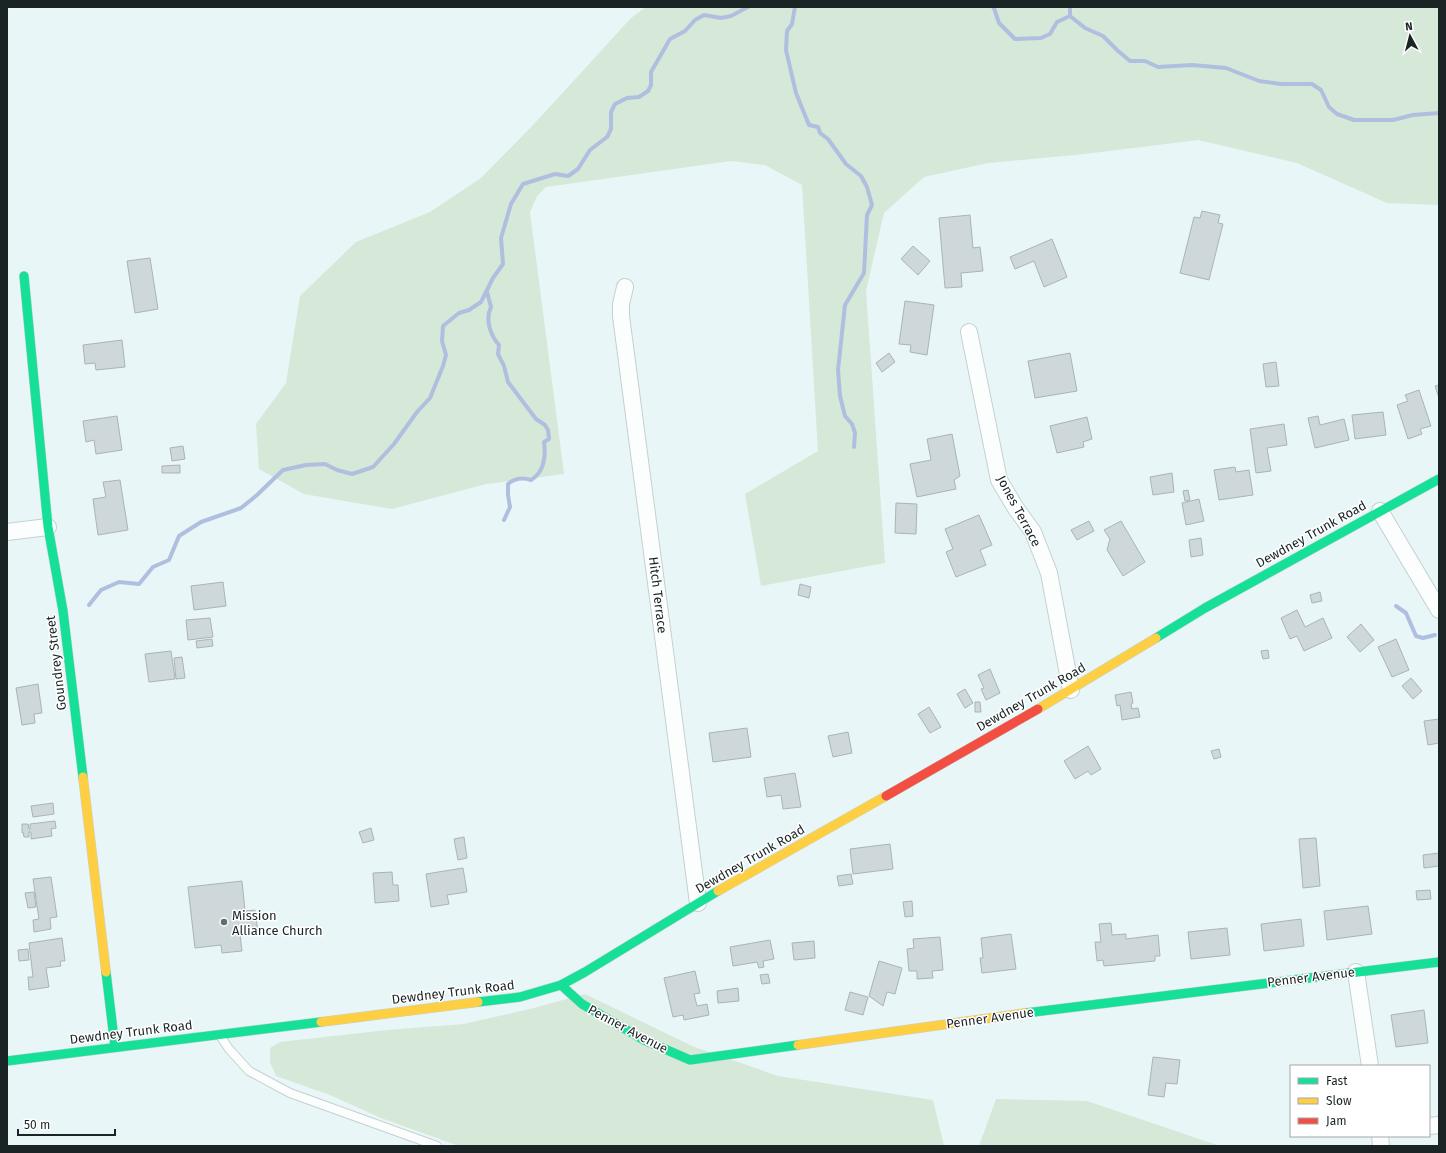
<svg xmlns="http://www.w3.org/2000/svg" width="1446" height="1153" font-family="'Fira Sans',sans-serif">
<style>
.green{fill:#d6e8d7}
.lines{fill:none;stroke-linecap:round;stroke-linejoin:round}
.stream{stroke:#b0bfe0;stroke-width:4}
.building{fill:#ced7da;stroke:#aab4b6}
.lane-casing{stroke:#c5d0d1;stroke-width:10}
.street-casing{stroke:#c5d0d1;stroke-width:18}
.fast-casing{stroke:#c5d0d1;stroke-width:10}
.slow-casing{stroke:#c5d0d1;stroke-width:10}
.jam-casing{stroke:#c5d0d1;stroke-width:10}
.lane{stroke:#fcfefe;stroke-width:8}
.street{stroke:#fcfefe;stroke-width:16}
.fast{stroke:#16e098;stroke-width:9}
.slow{stroke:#ffcf43;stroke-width:9}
.jam{stroke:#f24e42;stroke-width:9}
.poi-dot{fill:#636e6e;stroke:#fff;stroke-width:1.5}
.labels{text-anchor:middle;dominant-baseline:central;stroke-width:3;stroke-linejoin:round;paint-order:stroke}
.street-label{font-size:13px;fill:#1b2425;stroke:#fff}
.poi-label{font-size:13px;fill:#1b2425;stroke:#fff;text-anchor:start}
</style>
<rect width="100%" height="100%" fill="#e8f6f7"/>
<g class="green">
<polygon points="646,7 1439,7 1439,205 1387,203 1297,163 1198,140 1085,154 988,163 924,177 884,213 866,291 885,563 761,586 745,494 818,451 802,185 765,165 731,161 546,187 537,196 530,212 564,474 486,484 392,509 304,494 259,469 256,424 286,383 300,296 356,242 430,212 481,178 535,123 631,18"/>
<polygon points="585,994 692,1046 778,1076 933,1100 944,1146 459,1146 381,1118 330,1095 276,1076 270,1062 270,1048 280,1042 387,1030 464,1024 534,1008"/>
<polygon points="996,1099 1087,1101 1220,1146 979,1146"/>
</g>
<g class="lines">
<g class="stream">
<polyline points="795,7 792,24 787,31 786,50 796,93 809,125 818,127 820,133 828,139 846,164 861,176 867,187 872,205 867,215 864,273 845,305 838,370 840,396 845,416 852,424 855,433 854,447"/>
<polyline points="993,7 994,8 999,23 1015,39 1041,38 1050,34 1057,22 1070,16"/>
<polyline points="1070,7 1070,16 1085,28 1103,36 1117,50 1130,61 1145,61 1158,67 1192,65 1226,68 1259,81 1281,84 1312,84 1321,90 1329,107 1337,114 1354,120 1393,120 1413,115 1439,113"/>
<path d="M 487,292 L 491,307 C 485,319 490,335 499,345 L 498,354 L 504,366 L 508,382 L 536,419 L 545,425 L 548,430 L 549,439 L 544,442 C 546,457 544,472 531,480 C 522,477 515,478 508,484 L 508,495 L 510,507 L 504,520"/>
<polyline points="89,605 101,590 119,582 139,584 153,567 169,560 179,536 201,522 241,508 257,495 283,470 306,465 325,464 337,470 352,474 373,467 394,444 417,412 430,398 443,366 446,355 442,341 443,326 459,313 469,310 481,302 493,278 503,264 501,238 511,204 523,184 555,174 568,176 578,169 590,150 607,137 611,129 611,112 615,104 627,98 639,97 648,91 651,85 651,72 670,39 685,31 695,20 704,15 721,18 731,16 748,7"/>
<polyline points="1396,606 1406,613 1416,636 1423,638 1435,635"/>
</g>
</g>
<g class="building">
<polygon points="1202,211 1220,215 1218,223 1223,224 1209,280 1180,273 1194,217 1200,218"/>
<polygon points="970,215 973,248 980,247 983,271 961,273 962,287 945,288 939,218"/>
<polygon points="1052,239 1067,277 1044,287 1034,261 1015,269 1010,257"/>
<polygon points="913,246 930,261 918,275 901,259"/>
<polygon points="150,258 158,309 135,313 127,261"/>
<polygon points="905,301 934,305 927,355 910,352 911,345 899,344"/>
<polygon points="122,340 125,367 96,370 95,363 85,364 83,345"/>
<polygon points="889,353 895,362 882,372 876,363"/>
<polygon points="1070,353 1077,391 1035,398 1028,361"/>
<polygon points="1276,362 1279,386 1266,387 1263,364"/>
<polygon points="1439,385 1439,398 1435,386"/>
<polygon points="1419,390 1431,426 1420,429 1422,434 1408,439 1397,405 1408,401 1405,395"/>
<polygon points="1383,412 1386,435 1355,439 1352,415"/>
<polygon points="117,416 122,450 96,454 94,440 86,442 83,421"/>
<polygon points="1318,416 1320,425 1344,419 1349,440 1315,448 1308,418"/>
<polygon points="1087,417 1092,439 1083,442 1084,447 1057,453 1050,426"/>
<polygon points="1284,424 1287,445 1267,448 1271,471 1256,473 1250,429"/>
<polygon points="952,434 960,476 954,480 956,489 917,497 910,464 931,460 927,439"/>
<polygon points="183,446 185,459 172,461 170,448"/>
<polygon points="180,465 180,473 162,473 162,466"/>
<polygon points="1235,467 1236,472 1249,470 1253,495 1219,500 1214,470"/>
<polygon points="1172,473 1174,492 1153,495 1150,477"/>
<polygon points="120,480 128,530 98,535 93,499 106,497 103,482"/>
<polygon points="1188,490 1190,500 1185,501 1183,491"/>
<polygon points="1199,499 1204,521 1186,525 1182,503"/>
<polygon points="896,503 917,504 916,534 895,533"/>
<polygon points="979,515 992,545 980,550 986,565 956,577 946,552 953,549 945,529"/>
<polygon points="1089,521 1094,531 1077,540 1071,530"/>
<polygon points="1121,521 1145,562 1123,576 1107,550 1110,539 1104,530"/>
<polygon points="1201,538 1203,555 1191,557 1189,540"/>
<polygon points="223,582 226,606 194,610 191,586"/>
<polygon points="800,584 811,587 809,598 798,595"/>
<polygon points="1320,592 1322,601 1312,603 1310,595"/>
<polygon points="1297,610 1305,627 1323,618 1332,638 1304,651 1297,636 1290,639 1281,618"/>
<polygon points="210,618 213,637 188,640 186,620"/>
<polygon points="1361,624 1374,640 1360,652 1347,637"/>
<polygon points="212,639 213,646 197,648 196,641"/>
<polygon points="1396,639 1409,670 1392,677 1378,647"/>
<polygon points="1268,650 1269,658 1263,659 1261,651"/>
<polygon points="171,651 175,679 149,682 145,654"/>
<polygon points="182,657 185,678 176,679 174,658"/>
<polygon points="990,669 1000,693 986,700 981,689 984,688 978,675"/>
<polygon points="1411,678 1422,691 1413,699 1402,686"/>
<polygon points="38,684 42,713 34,714 35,723 22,725 16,688"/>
<polygon points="965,689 973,703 965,708 957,694"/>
<polygon points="1131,692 1133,703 1131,704 1132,709 1138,708 1140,717 1122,720 1120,705 1117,706 1115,695"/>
<polygon points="975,702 980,702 981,712 975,712"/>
<polygon points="929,707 941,727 930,733 918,714"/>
<polygon points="1439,719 1439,743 1428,745 1424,721"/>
<polygon points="747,728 751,757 713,762 709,733"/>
<polygon points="848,732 852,753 833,757 828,736"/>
<polygon points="1088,746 1101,769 1091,775 1088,771 1075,779 1064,761"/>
<polygon points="1219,749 1221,757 1214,759 1211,751"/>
<polygon points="795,773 801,807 783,809 781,795 767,797 764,778"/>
<polygon points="53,803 54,814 33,817 31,806"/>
<polygon points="55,821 56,828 51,829 52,836 31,839 31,832 29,832 29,837 24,837 23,832 22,833 22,824 28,824 29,829 30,829 30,824"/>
<polygon points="371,828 374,840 363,843 359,832"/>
<polygon points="464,837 467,858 458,860 454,839"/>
<polygon points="1316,838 1320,886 1303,888 1299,839"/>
<polygon points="890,844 893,869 853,874 850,849"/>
<polygon points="1439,853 1439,866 1424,868 1423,855"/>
<polygon points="463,868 467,892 447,895 449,904 431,907 426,874"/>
<polygon points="392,872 393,885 398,885 399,901 375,903 373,873"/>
<polygon points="851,874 853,884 839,886 837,876"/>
<polygon points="51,877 57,917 50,918 51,929 34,932 33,920 39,919 33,879"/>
<polygon points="242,881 245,911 255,910 258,933 240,935 242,951 222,953 221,945 195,948 188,887"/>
<polygon points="1430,890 1431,899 1417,900 1416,891"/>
<polygon points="34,892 36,907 28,908 25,893"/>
<polygon points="912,901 913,916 905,917 903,902"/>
<polygon points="1368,906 1372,934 1327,940 1324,911"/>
<polygon points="1301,919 1304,946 1264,951 1261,924"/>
<polygon points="1111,923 1112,935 1126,934 1126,939 1158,935 1160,956 1155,956 1155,961 1104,966 1103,960 1097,961 1095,942 1101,942 1099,924"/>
<polygon points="1227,928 1230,955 1191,959 1188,932"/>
<polygon points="1011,934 1016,969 982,973 980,958 983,958 981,938"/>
<polygon points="940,937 943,970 932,971 933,978 917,979 917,971 909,971 907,949 914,948 913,939"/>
<polygon points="62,938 65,961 60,961 61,966 46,968 49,987 29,990 28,977 33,977 29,943"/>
<polygon points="770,940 774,959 763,961 764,967 759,968 757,962 733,966 730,947"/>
<polygon points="814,941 815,958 794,960 792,943"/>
<polygon points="28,949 29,960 19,961 18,950"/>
<polygon points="879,961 902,968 895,994 887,992 883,1006 869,996"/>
<polygon points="695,971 700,993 694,994 697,1006 707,1004 709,1015 684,1020 683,1015 673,1017 664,978"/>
<polygon points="768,974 770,983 762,984 760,975"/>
<polygon points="738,988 739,1001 718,1003 717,991"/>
<polygon points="850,992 868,997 863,1015 845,1010"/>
<polygon points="1424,1010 1428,1043 1396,1047 1391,1015"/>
<polygon points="1153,1057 1180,1060 1177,1084 1166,1083 1164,1097 1148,1095"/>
</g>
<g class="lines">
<defs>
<polyline id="lane" points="221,1037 229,1049 249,1071 290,1093 437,1146"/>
<g id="street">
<polyline points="625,287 621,304 621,316 698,903"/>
<polyline points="969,332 999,480 1015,507 1033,532 1049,573 1071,690"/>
<polyline points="1380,511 1439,610"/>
<polyline points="7,532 48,527"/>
<polyline points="1356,972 1370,1066"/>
<polyline points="1429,1126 1439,1125"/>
<polyline points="1380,1136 1381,1146"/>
</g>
<g id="fast">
<polyline points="24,276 48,527 63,611 83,777"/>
<polyline points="1156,638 1205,608 1439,479"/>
<polyline points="106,972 115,1047"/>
<polyline points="561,985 582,1004 644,1040 690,1060 798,1045"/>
<polyline points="478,1002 520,997 561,985 585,972 718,891"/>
<polyline points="1026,1013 1439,962"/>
<polyline points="7,1061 321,1022"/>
</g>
<g id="slow">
<polyline points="1038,709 1156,638"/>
<polyline points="83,777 106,972"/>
<polyline points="718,891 886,796"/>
<polyline points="321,1022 478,1002"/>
<polyline points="798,1045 1026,1013"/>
</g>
<polyline id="jam" points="886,796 1038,709"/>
</defs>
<use href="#lane" class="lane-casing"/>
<use href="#street" class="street-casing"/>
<use href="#fast" class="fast-casing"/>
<use href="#slow" class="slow-casing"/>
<use href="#jam" class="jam-casing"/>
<use href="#lane" class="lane"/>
<use href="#street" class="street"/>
<use href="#fast" class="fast"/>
<use href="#slow" class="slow"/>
<use href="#jam" class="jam"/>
</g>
<circle class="poi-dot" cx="224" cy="922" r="4"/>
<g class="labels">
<g class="street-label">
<text transform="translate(1019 511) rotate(62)">Jones Terrace</text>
<text transform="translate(1311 534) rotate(-29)">Dewdney Trunk Road</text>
<text transform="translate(658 595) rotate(83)">Hitch Terrace</text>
<text transform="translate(56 663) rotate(-97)">Goundrey Street</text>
<text transform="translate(1031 697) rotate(-30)">Dewdney Trunk Road</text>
<text transform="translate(750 859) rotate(-30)">Dewdney Trunk Road</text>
<text transform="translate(1311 977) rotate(-7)">Penner Avenue</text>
<text transform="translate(453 992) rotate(-7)">Dewdney Trunk Road</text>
<text transform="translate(990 1018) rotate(-8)">Penner Avenue</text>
<text transform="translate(628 1029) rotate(28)">Penner Avenue</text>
<text transform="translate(131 1032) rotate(-7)">Dewdney Trunk Road</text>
</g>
<g class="poi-label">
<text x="232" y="915">Mission<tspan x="232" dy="15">Alliance Church</tspan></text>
</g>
</g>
<rect width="1446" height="1153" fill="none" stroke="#1b2425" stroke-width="16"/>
<rect x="1290" y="1065" width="140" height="72" fill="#ffffff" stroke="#a4a7a8"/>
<rect x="1298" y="1078" width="20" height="6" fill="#16e098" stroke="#a4a7a8"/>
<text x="1326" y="1085" font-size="12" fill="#1b2425">Fast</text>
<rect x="1298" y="1098" width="20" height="6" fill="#ffcf43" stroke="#a4a7a8"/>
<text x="1326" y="1105" font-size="12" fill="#1b2425">Slow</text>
<rect x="1298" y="1118" width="20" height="6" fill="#f24e42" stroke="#a4a7a8"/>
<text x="1326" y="1125" font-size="12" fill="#1b2425">Jam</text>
<g transform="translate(1410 36) rotate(353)" stroke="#ffffff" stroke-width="3" paint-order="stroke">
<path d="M0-3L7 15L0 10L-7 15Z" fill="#1b2425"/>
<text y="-6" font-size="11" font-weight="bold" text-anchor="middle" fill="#1b2425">N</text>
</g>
<path d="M18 1129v6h97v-6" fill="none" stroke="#1b2425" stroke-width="2"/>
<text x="24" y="1129" font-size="12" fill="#1b2425" stroke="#ffffff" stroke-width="3" paint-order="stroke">50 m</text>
</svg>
